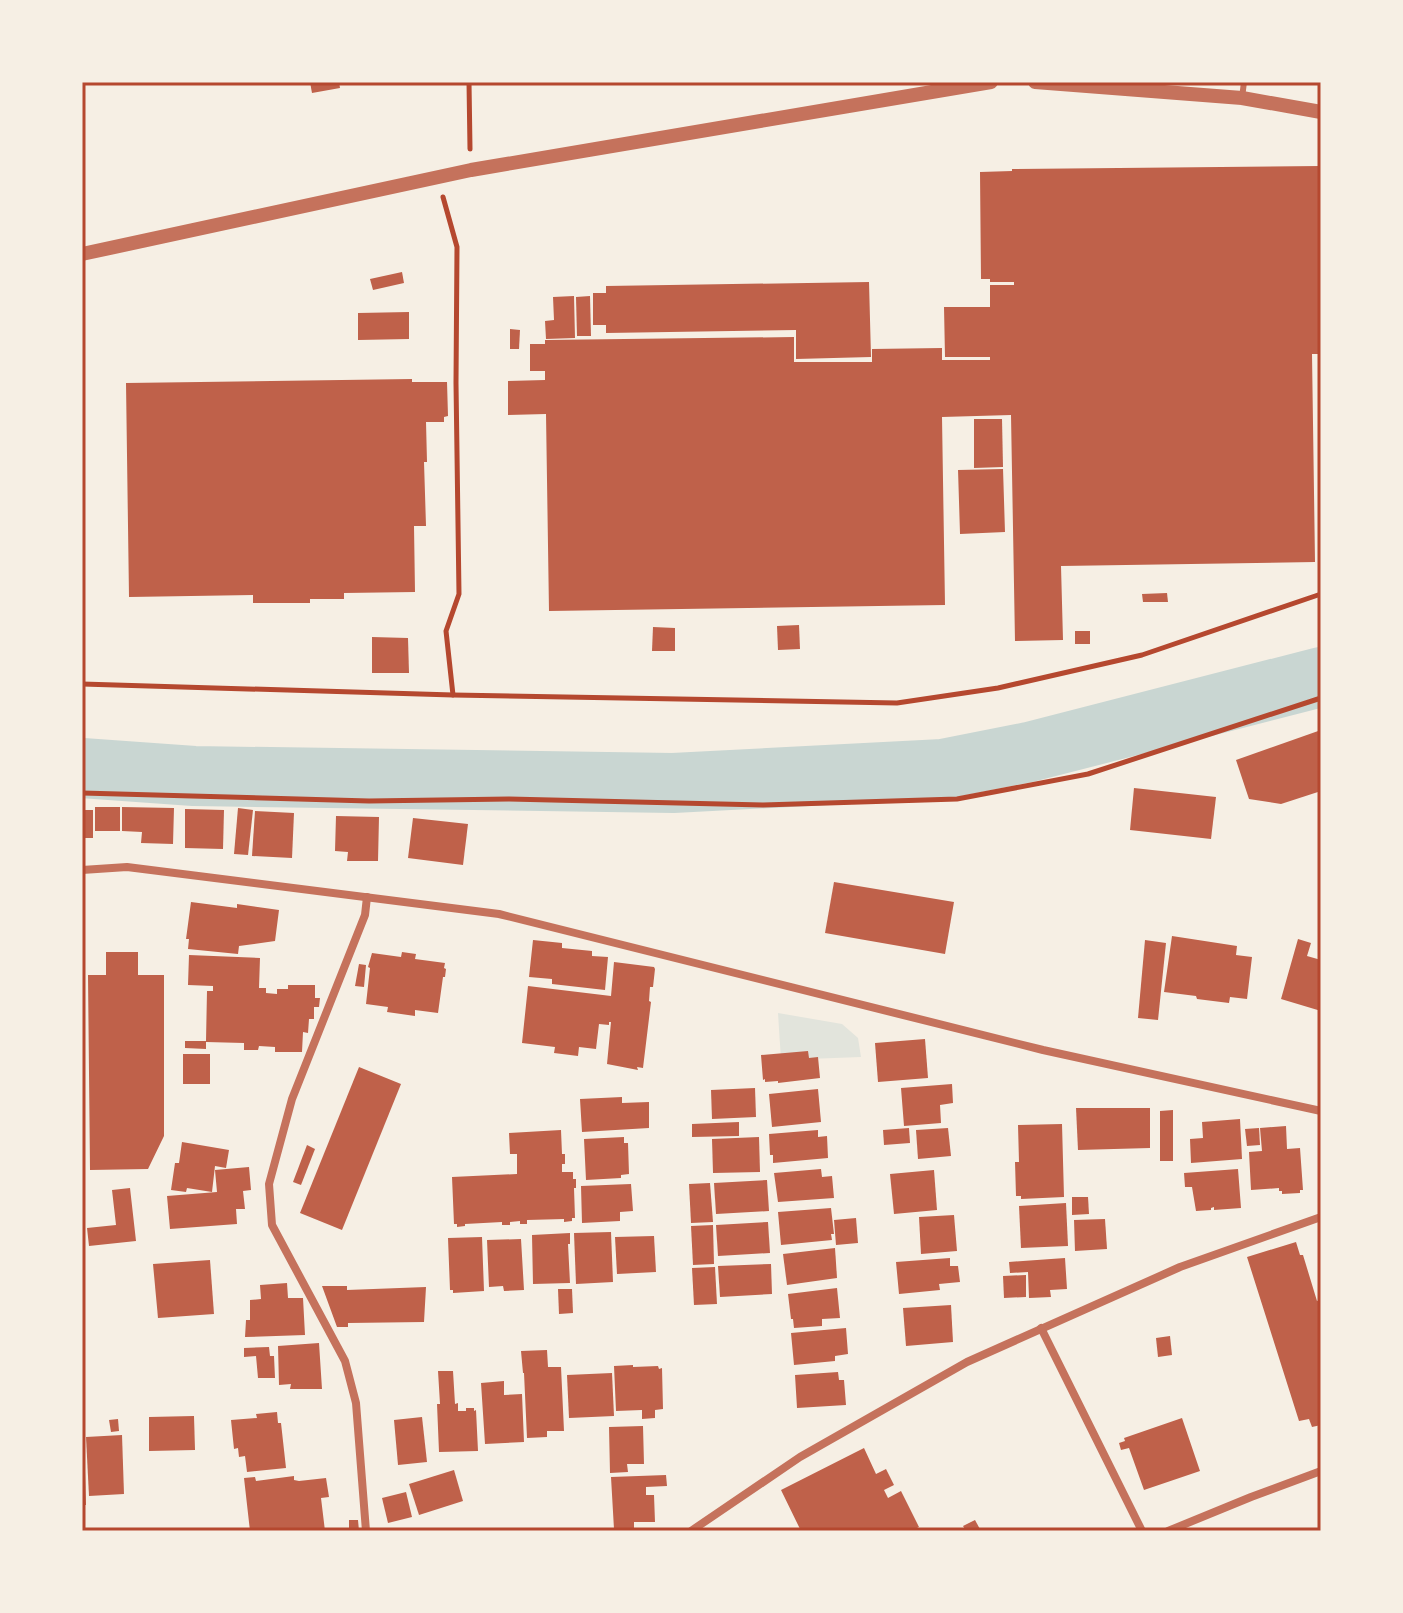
<svg xmlns="http://www.w3.org/2000/svg" width="1403" height="1613" font-family="'Work Sans',sans-serif">
<style>
.green{fill:#e2e4dc}
.lines{fill:none;stroke-linecap:round;stroke-linejoin:round}
.river{stroke:#c9d6d2;stroke-width:60}
.building{fill:#bf614a}
.path{stroke:#b5482f;stroke-width:5}
.service{stroke:#c5725c;stroke-width:6}
.minor{stroke:#c5725c;stroke-width:8}
.tertiary{stroke:#c5725c;stroke-width:14}
.neatline{fill:none;stroke:#b5482f;stroke-width:3}
</style>
<rect width="100%" height="100%" fill="#f6efe4"/>
<polygon class="green" points="778,1013 842,1024 858,1038 861,1057 781,1060"/>
<g class="lines">
<polyline class="river" points="82,768 194,776 673,783 943,769 1029,752 1321,677"/>
</g>
<g class="building">
<polygon points="310,82 339,82 340,88 312,93"/>
<polygon points="1321,166 1321,354 1312,354 1315,562 1061,566 1063,640 1015,641 1011,415 942,417 945,605 549,611 546,414 508,415 508,381 545,380 545,371 530,371 530,344 545,344 545,340 794,337 794,362 872,362 872,349 942,348 942,360 990,360 990,357 945,357 944,307 990,307 990,285 1014,285 1014,282 990,282 990,279 981,279 980,172 1012,171 1012,169"/>
<polygon points="402,272 404,283 373,290 370,279"/>
<polygon points="869,282 871,357 796,359 796,330 606,333 606,325 593,325 593,293 606,293 606,286"/>
<polygon points="574,296 575,338 546,339 545,321 554,320 553,297"/>
<polygon points="590,296 591,336 577,336 576,297"/>
<polygon points="409,312 409,339 358,340 358,313"/>
<polygon points="510,329 520,330 519,349 510,349"/>
<polygon points="412,379 412,382 447,382 448,416 444,417 444,422 426,422 427,462 424,462 426,526 414,526 415,592 344,593 344,599 310,599 310,603 253,603 253,595 129,597 126,383"/>
<polygon points="974,419 1002,419 1003,467 974,468"/>
<polygon points="1003,469 1005,532 960,534 958,470"/>
<polygon points="1167,593 1168,602 1143,602 1142,594"/>
<polygon points="799,625 800,649 778,650 777,626"/>
<polygon points="653,627 675,628 675,651 652,651"/>
<rect x="1075" y="631" width="15" height="13"/>
<polygon points="372,637 408,638 409,673 372,673"/>
<polygon points="1321,730 1321,791 1281,804 1249,799 1236,760"/>
<polygon points="1134,788 1216,797 1211,839 1130,830"/>
<rect x="95" y="807" width="25" height="24"/>
<polygon points="122,807 174,808 173,844 141,843 142,832 122,831"/>
<polygon points="238,808 253,810 248,855 234,854"/>
<polygon points="185,809 224,810 223,849 185,848"/>
<rect x="82" y="810" width="11" height="28"/>
<polygon points="255,811 294,813 292,858 252,856"/>
<polygon points="336,816 379,817 378,861 347,861 348,852 335,851"/>
<polygon points="413,818 468,824 463,865 408,858"/>
<polygon points="834,882 954,902 945,954 825,933"/>
<polygon points="191,902 237,908 237,904 279,910 275,941 239,946 238,954 188,949 189,939 186,939"/>
<polygon points="1172,936 1237,946 1236,955 1252,957 1247,999 1230,997 1229,1003 1197,999 1196,996 1164,992"/>
<polygon points="1298,939 1311,943 1307,956 1321,960 1321,1011 1281,999"/>
<polygon points="533,940 562,943 562,948 592,951 592,956 608,957 605,990 552,984 552,979 529,977"/>
<polygon points="1145,940 1166,943 1158,1020 1138,1018"/>
<polygon points="106,952 138,952 138,975 164,975 164,1136 148,1169 90,1170 88,975 106,975"/>
<polygon points="402,952 416,954 415,959 445,963 444,968 446,969 445,977 443,977 438,1013 415,1010 415,1016 387,1012 388,1007 366,1004 370,968 368,967 372,953 401,957"/>
<polygon points="189,955 260,958 259,988 266,988 266,993 277,994 277,989 288,989 288,985 315,985 315,998 320,998 319,1007 314,1007 314,1019 309,1019 308,1033 303,1032 302,1052 275,1052 275,1047 259,1046 258,1050 244,1050 244,1043 206,1042 206,1049 185,1048 185,1041 206,1041 207,991 213,991 213,986 188,985"/>
<polygon points="614,962 654,967 655,969 653,987 650,987 649,1001 651,1002 643,1068 637,1067 638,1070 607,1064 611,1022 609,1022 609,1025 599,1024 596,1049 579,1047 578,1056 554,1053 555,1047 522,1043 528,986 611,996"/>
<polygon points="359,964 366,965 364,987 355,986"/>
<polygon points="925,1039 928,1078 878,1082 875,1043"/>
<polygon points="808,1051 809,1058 818,1057 820,1078 778,1083 778,1081 765,1082 765,1079 763,1080 761,1055"/>
<rect x="183" y="1054" width="27" height="30"/>
<polygon points="359,1067 401,1084 342,1230 300,1213"/>
<polygon points="952,1084 953,1103 940,1105 941,1123 904,1126 901,1088"/>
<polygon points="755,1088 756,1117 712,1119 711,1090"/>
<polygon points="818,1089 821,1122 772,1127 769,1094"/>
<polygon points="622,1097 622,1103 649,1102 649,1128 582,1132 580,1099"/>
<polygon points="1076,1108 1150,1108 1150,1148 1078,1150"/>
<polygon points="1173,1110 1173,1161 1160,1161 1160,1111"/>
<polygon points="1240,1119 1242,1159 1191,1163 1190,1139 1203,1138 1202,1122"/>
<polygon points="739,1122 739,1136 692,1137 692,1124"/>
<polygon points="1062,1124 1064,1197 1021,1199 1021,1196 1016,1196 1015,1162 1019,1162 1018,1125"/>
<polygon points="1286,1126 1287,1149 1300,1148 1303,1190 1300,1190 1300,1193 1282,1194 1282,1191 1279,1191 1279,1188 1251,1190 1249,1152 1262,1151 1260,1128"/>
<polygon points="909,1128 910,1143 884,1145 883,1130"/>
<polygon points="948,1128 951,1156 918,1159 916,1130"/>
<polygon points="1259,1128 1260,1145 1247,1146 1245,1129"/>
<polygon points="561,1130 562,1154 565,1154 565,1164 562,1164 562,1172 573,1172 573,1179 576,1179 576,1188 574,1188 575,1218 572,1218 572,1221 564,1222 564,1219 527,1220 527,1224 520,1224 520,1221 510,1222 510,1225 502,1225 502,1222 465,1224 465,1226 457,1227 457,1224 454,1224 452,1177 517,1174 517,1154 510,1154 509,1133"/>
<polygon points="818,1130 818,1137 827,1136 828,1158 773,1163 773,1155 770,1155 769,1134"/>
<polygon points="624,1137 624,1143 628,1143 629,1174 621,1175 621,1178 586,1180 584,1139"/>
<polygon points="759,1137 760,1172 713,1173 712,1139"/>
<polygon points="182,1142 229,1150 226,1168 215,1166 212,1192 187,1188 186,1192 171,1190 175,1163 179,1163"/>
<polygon points="307,1145 315,1149 301,1185 293,1182"/>
<polygon points="249,1167 251,1190 243,1191 245,1209 236,1209 237,1224 170,1229 167,1196 217,1192 215,1170"/>
<polygon points="821,1169 822,1177 832,1176 834,1198 778,1202 774,1173"/>
<polygon points="1238,1169 1241,1208 1214,1210 1214,1207 1211,1208 1211,1210 1196,1211 1192,1187 1185,1187 1184,1173"/>
<polygon points="934,1170 937,1210 894,1214 890,1174"/>
<polygon points="767,1180 769,1211 716,1214 714,1183"/>
<polygon points="710,1183 713,1222 691,1223 689,1184"/>
<polygon points="631,1184 633,1211 620,1212 620,1221 582,1223 581,1186"/>
<polygon points="130,1188 136,1241 89,1246 87,1228 116,1225 112,1190"/>
<polygon points="1072,1197 1088,1197 1089,1214 1072,1215"/>
<polygon points="1066,1203 1068,1246 1021,1248 1019,1206"/>
<polygon points="831,1208 834,1234 831,1234 832,1240 781,1245 778,1212"/>
<polygon points="954,1215 957,1251 921,1254 919,1217"/>
<polygon points="856,1218 858,1243 836,1245 834,1220"/>
<polygon points="1105,1219 1107,1249 1075,1251 1074,1220"/>
<polygon points="768,1222 770,1253 718,1256 716,1225"/>
<polygon points="713,1225 714,1264 693,1265 691,1226"/>
<polygon points="611,1232 613,1282 576,1284 574,1233"/>
<polygon points="570,1233 570,1244 568,1244 570,1283 533,1284 532,1235"/>
<polygon points="654,1236 656,1272 617,1274 615,1237"/>
<polygon points="482,1237 484,1291 453,1293 453,1290 450,1290 448,1238"/>
<polygon points="521,1239 524,1290 504,1291 503,1286 489,1287 487,1240"/>
<polygon points="1296,1242 1300,1255 1303,1255 1317,1301 1321,1300 1321,1425 1312,1427 1309,1419 1299,1421 1247,1257"/>
<polygon points="835,1248 837,1278 787,1285 783,1254"/>
<polygon points="950,1258 950,1266 958,1266 960,1282 939,1284 940,1290 899,1294 896,1262"/>
<polygon points="1065,1258 1067,1289 1050,1290 1051,1297 1029,1298 1028,1272 1010,1273 1009,1262"/>
<polygon points="210,1260 214,1314 158,1318 153,1264"/>
<polygon points="771,1264 772,1294 720,1297 718,1266"/>
<polygon points="715,1267 717,1304 694,1305 692,1268"/>
<polygon points="1026,1275 1026,1297 1004,1298 1003,1276"/>
<polygon points="287,1283 288,1298 303,1298 305,1335 245,1337 246,1320 250,1320 250,1300 261,1299 260,1285"/>
<polygon points="322,1286 347,1286 347,1290 426,1287 424,1322 348,1323 348,1327 337,1327"/>
<polygon points="837,1288 840,1318 822,1319 822,1326 794,1328 793,1319 791,1319 788,1294"/>
<polygon points="558,1289 572,1289 573,1313 559,1314"/>
<polygon points="951,1305 953,1342 906,1346 903,1308"/>
<polygon points="846,1328 848,1354 835,1356 835,1361 794,1365 791,1333"/>
<polygon points="1170,1336 1172,1355 1158,1357 1156,1338"/>
<polygon points="319,1343 322,1389 290,1389 291,1384 279,1385 278,1346"/>
<polygon points="269,1347 270,1356 274,1356 275,1378 258,1378 256,1356 244,1357 244,1348"/>
<polygon points="547,1350 548,1367 561,1367 564,1431 547,1431 547,1437 527,1438 524,1373 523,1373 521,1351"/>
<polygon points="633,1365 633,1367 658,1366 659,1369 662,1368 663,1409 655,1410 655,1418 642,1419 642,1410 616,1411 614,1366"/>
<polygon points="438,1371 453,1371 455,1404 458,1403 458,1411 466,1411 466,1408 474,1408 474,1411 476,1410 478,1451 439,1452 437,1404 440,1404"/>
<polygon points="838,1372 839,1380 844,1380 846,1405 797,1408 795,1375"/>
<polygon points="612,1373 614,1416 569,1418 567,1375"/>
<polygon points="504,1381 504,1395 522,1394 524,1442 485,1444 481,1383"/>
<polygon points="277,1412 278,1423 281,1423 286,1468 247,1472 245,1456 239,1457 238,1448 234,1449 231,1420 257,1418 256,1414"/>
<polygon points="194,1416 195,1450 149,1451 149,1417"/>
<polygon points="422,1417 427,1462 398,1465 394,1420"/>
<polygon points="1182,1418 1200,1471 1144,1490 1129,1448 1121,1450 1119,1443 1125,1441 1124,1438"/>
<polygon points="118,1419 119,1431 111,1432 109,1420"/>
<polygon points="643,1426 644,1464 627,1464 628,1472 610,1473 609,1427"/>
<polygon points="122,1435 124,1494 89,1496 86,1437"/>
<polygon points="864,1448 876,1474 886,1469 894,1485 884,1490 888,1498 901,1491 919,1527 911,1531 801,1531 781,1490"/>
<polygon points="454,1470 463,1501 419,1515 409,1484"/>
<polygon points="82,1471 85,1471 86,1505 82,1505"/>
<polygon points="666,1475 667,1486 646,1487 646,1495 654,1495 655,1522 634,1522 634,1528 614,1529 611,1477"/>
<polygon points="294,1476 294,1480 299,1481 326,1478 329,1497 321,1498 325,1531 250,1531 244,1478 255,1477 256,1481"/>
<polygon points="406,1492 412,1517 388,1523 382,1498"/>
<polygon points="349,1520 358,1520 359,1531 349,1531"/>
<polygon points="975,1520 981,1531 966,1531 963,1526"/>
</g>
<g class="lines">
<g class="path">
<polyline points="469,82 470,149"/>
<polyline points="443,197 457,247 456,383 459,594 446,631 453,695"/>
<polyline points="82,684 453,695 897,703 998,688 1142,655 1321,594"/>
<polyline points="82,793 369,801 509,799 763,805 957,799 1088,774 1321,698"/>
</g>
<polyline class="service" points="1242,98 1244,82"/>
<g class="minor">
<polyline points="82,870 127,867 499,914 1043,1050 1321,1111"/>
<polyline points="1041,1328 1142,1531"/>
<polyline points="366,1531 356,1403 345,1361 272,1225 269,1184 292,1099 365,915 367,897"/>
<polyline points="691,1531 800,1457 967,1362 1180,1267 1321,1217"/>
<polyline points="1168,1531 1251,1497 1321,1471"/>
</g>
<g class="tertiary">
<polyline points="1035,82 1242,98 1321,112"/>
<polyline points="82,254 471,170 991,82"/>
</g>
</g>
<rect width="1403" height="1613" fill="none" stroke="#f6efe4" stroke-width="168"/>
<rect x="84" y="84" width="1235" height="1445" class="neatline"/>
</svg>
